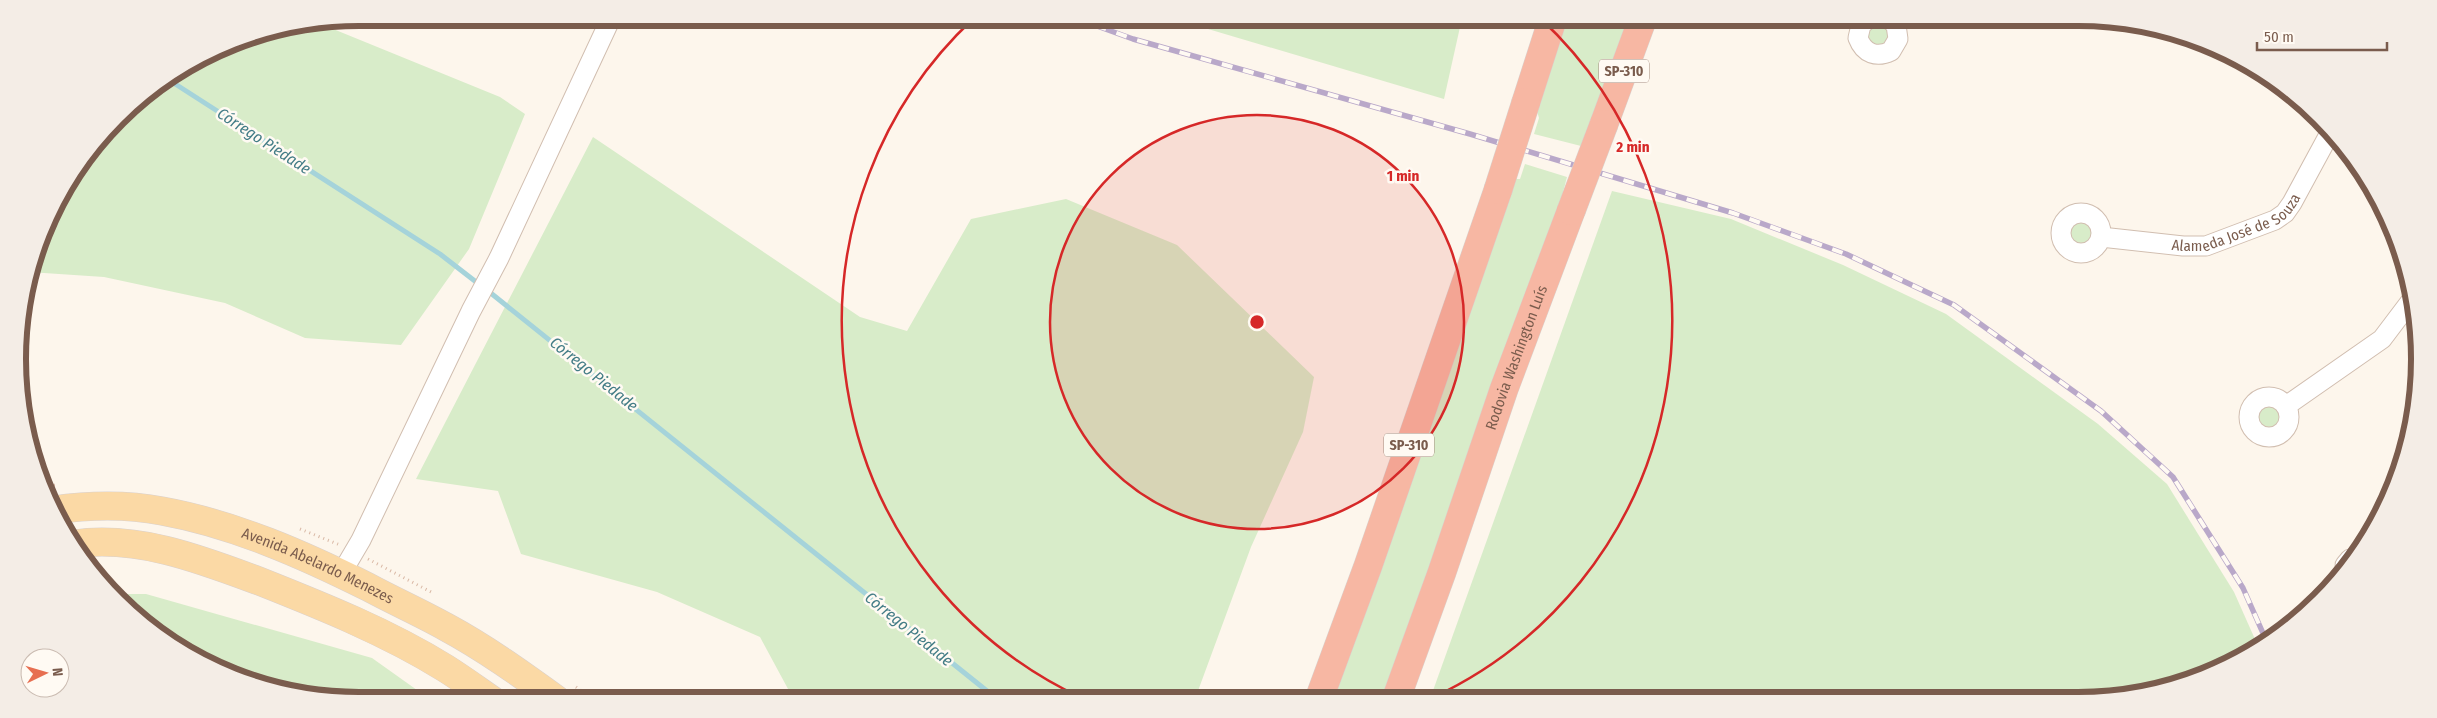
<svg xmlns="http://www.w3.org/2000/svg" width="2437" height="718" font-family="'Fira Sans Condensed',sans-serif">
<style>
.green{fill:#d8ecc9}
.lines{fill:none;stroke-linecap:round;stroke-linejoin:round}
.stream{stroke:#a5d3da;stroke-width:5}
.street-casing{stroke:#d1beb0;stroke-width:21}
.primary-casing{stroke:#dad1cd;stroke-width:29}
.highway-casing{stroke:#dad1cd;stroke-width:29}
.path{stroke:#d9b8a5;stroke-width:3;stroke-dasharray:1 4;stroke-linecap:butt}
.street{stroke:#fff;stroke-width:19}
.primary{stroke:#fbd9a5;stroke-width:28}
.highway{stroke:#f7b7a3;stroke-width:28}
.rail-casing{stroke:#b9a8c9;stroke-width:5.5}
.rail{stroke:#fffaf3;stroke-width:4;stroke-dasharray:11;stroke-linecap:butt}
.highway-bridge-casing{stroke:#dad1cd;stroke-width:29;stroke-linecap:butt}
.highway-bridge{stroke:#f7b7a3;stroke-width:28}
.ring{fill:none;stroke:#d62828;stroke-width:2.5}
.labels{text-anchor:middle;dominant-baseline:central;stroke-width:5;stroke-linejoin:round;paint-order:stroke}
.shield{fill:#fffaf3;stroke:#a28b7f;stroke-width:1}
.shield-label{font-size:14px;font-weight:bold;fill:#7a5c4d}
.street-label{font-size:15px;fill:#7a5c4d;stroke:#fffaf3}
.water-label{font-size:16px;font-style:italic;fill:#437c86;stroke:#fffaf3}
.rim{fill:none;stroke:#7a5c4d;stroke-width:6}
.centre{fill:#d62828;stroke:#fffaf3;stroke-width:2.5}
.ring-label{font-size:15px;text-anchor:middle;font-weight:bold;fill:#d62828;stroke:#fffaf3;stroke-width:5;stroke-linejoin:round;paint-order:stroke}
</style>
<rect width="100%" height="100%" fill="#fdf6ec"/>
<g class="green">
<polygon points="1171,18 1462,18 1444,99"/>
<polygon points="1564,18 1633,18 1585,147 1534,134 1539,118 1537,111"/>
<polygon points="316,22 500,97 525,114 469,249 401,345 305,338 225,303 104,277 29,272 53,208 88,151 134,102 229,43 293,24"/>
<circle cx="1878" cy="35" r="11"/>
<polygon points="593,137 860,317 907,331 971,219 1066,199 1177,245 1314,377 1303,432 1251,547 1195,699 794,700 760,637 657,592 521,554 498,491 416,479"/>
<polygon points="1525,164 1567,177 1562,196 1565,197 1384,699 1329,699 1515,179 1520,179"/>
<polygon points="1612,191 1731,219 1843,265 1946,314 2098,424 2167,484 2234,592 2258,646 2229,665 2122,698 1430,699"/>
<circle cx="2081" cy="233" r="11"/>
<circle cx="2269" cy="417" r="11"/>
<polygon points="118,594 146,594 372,658 431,700 359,700 293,694 229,675 170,643"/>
</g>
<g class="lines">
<g class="stream">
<polyline points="169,80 440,254 480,285"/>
<polyline points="487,290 997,699"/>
</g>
<defs>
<g id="street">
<path d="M 1869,18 L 1861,25 L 1858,38 C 1864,54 1877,58 1891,51 L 1898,39 L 1896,25 L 1888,18"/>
<circle cx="2081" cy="233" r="20"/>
<path id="s1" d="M 2101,237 L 2183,246 L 2206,246 L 2275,220 L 2285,213 L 2292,203 L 2331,131"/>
<circle cx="2269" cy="417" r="20"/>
<polyline points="2286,406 2382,339 2413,298"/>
<polyline points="2345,565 2350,559"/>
<polyline points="341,574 361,540 471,311 499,258 611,18"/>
</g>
<g id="primary">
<path id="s2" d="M 53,510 C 89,505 126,504 162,511 C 234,524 304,555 368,587 C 394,601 421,613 446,627 C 485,648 521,674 557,700"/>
<path d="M 74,544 C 138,535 200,559 259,581 C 322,606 387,632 445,668 C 461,678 476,689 492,700"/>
</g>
<g id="highway">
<polyline points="1526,102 1553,18"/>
<polyline points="1604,124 1643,18"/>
<polyline points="1319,699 1368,566 1498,190"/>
<path id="s3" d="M 1396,699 L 1442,572 L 1504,389 L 1571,211"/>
</g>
</defs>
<use href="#street" class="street-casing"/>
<use href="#primary" class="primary-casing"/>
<use href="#highway" class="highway-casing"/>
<g class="path">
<polyline points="44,486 57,485"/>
<polyline points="300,529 340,545"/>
<polyline points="368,559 433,593"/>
<polyline points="576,687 594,700"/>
</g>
<use href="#street" class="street"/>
<use href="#primary" class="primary"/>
<use href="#highway" class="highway"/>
<defs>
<polyline id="rail" points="1075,18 1133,39 1470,134 1733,213 1846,254 1954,305 2101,411 2173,477 2243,588 2266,640"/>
</defs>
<use href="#rail" class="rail-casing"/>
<use href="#rail" class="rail"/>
<defs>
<g id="highway-bridge">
<polyline points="1498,190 1526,102"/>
<polyline points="1571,211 1604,124"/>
</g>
</defs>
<use href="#highway-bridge" class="highway-bridge-casing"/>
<use href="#highway-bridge" class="highway-bridge"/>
</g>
<circle cx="1257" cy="322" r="207" fill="#d62828" fill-opacity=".12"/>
<g class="ring">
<circle cx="1257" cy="322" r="207"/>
<path d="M1082 698A415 415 0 0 1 974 18M1540 18A415 415 0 0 1 1432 698"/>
</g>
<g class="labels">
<g class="shield">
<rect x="1599" y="59.5" width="50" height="23" rx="4"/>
<rect x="1384" y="433.5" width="50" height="23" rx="4"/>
</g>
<g class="shield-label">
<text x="1624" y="71">SP-310</text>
<text x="1409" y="445">SP-310</text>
</g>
<g class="street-label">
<text stroke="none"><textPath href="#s1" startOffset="142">Alameda José de Souza</textPath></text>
<text stroke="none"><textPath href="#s3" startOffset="362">Rodovia Washington Luís</textPath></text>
<text stroke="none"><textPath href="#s2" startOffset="275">Avenida Abelardo Menezes</textPath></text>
</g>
<g class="water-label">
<text transform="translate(264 141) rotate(33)">Córrego Piedade</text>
<text transform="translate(594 374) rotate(39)">Córrego Piedade</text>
<text transform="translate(909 629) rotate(39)">Córrego Piedade</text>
</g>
</g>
<path d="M0 0H2437V718H0ZM359 26H2078A333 333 0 0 1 2411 359V359A333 333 0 0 1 2078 692H359A333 333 0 0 1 26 359V359A333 333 0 0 1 359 26Z" fill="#f4ede6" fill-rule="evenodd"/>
<path class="rim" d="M359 26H2078A333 333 0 0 1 2411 359V359A333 333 0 0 1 2078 692H359A333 333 0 0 1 26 359V359A333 333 0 0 1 359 26Z"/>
<circle cx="1257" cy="322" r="8" class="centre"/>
<g class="ring-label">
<text x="1633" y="152">2 min</text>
<text x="1403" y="181">1 min</text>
</g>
<g transform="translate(45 673) rotate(85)"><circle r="24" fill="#fffaf3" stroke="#cabbb1"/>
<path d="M0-4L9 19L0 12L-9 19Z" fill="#e76f51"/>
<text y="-8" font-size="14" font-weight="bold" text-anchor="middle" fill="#7a5c4d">N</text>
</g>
<path d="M2257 42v8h130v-8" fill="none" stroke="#7a5c4d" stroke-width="2.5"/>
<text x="2264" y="42" font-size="15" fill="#7a5c4d" stroke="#fffaf3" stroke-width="4" paint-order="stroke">50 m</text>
</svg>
